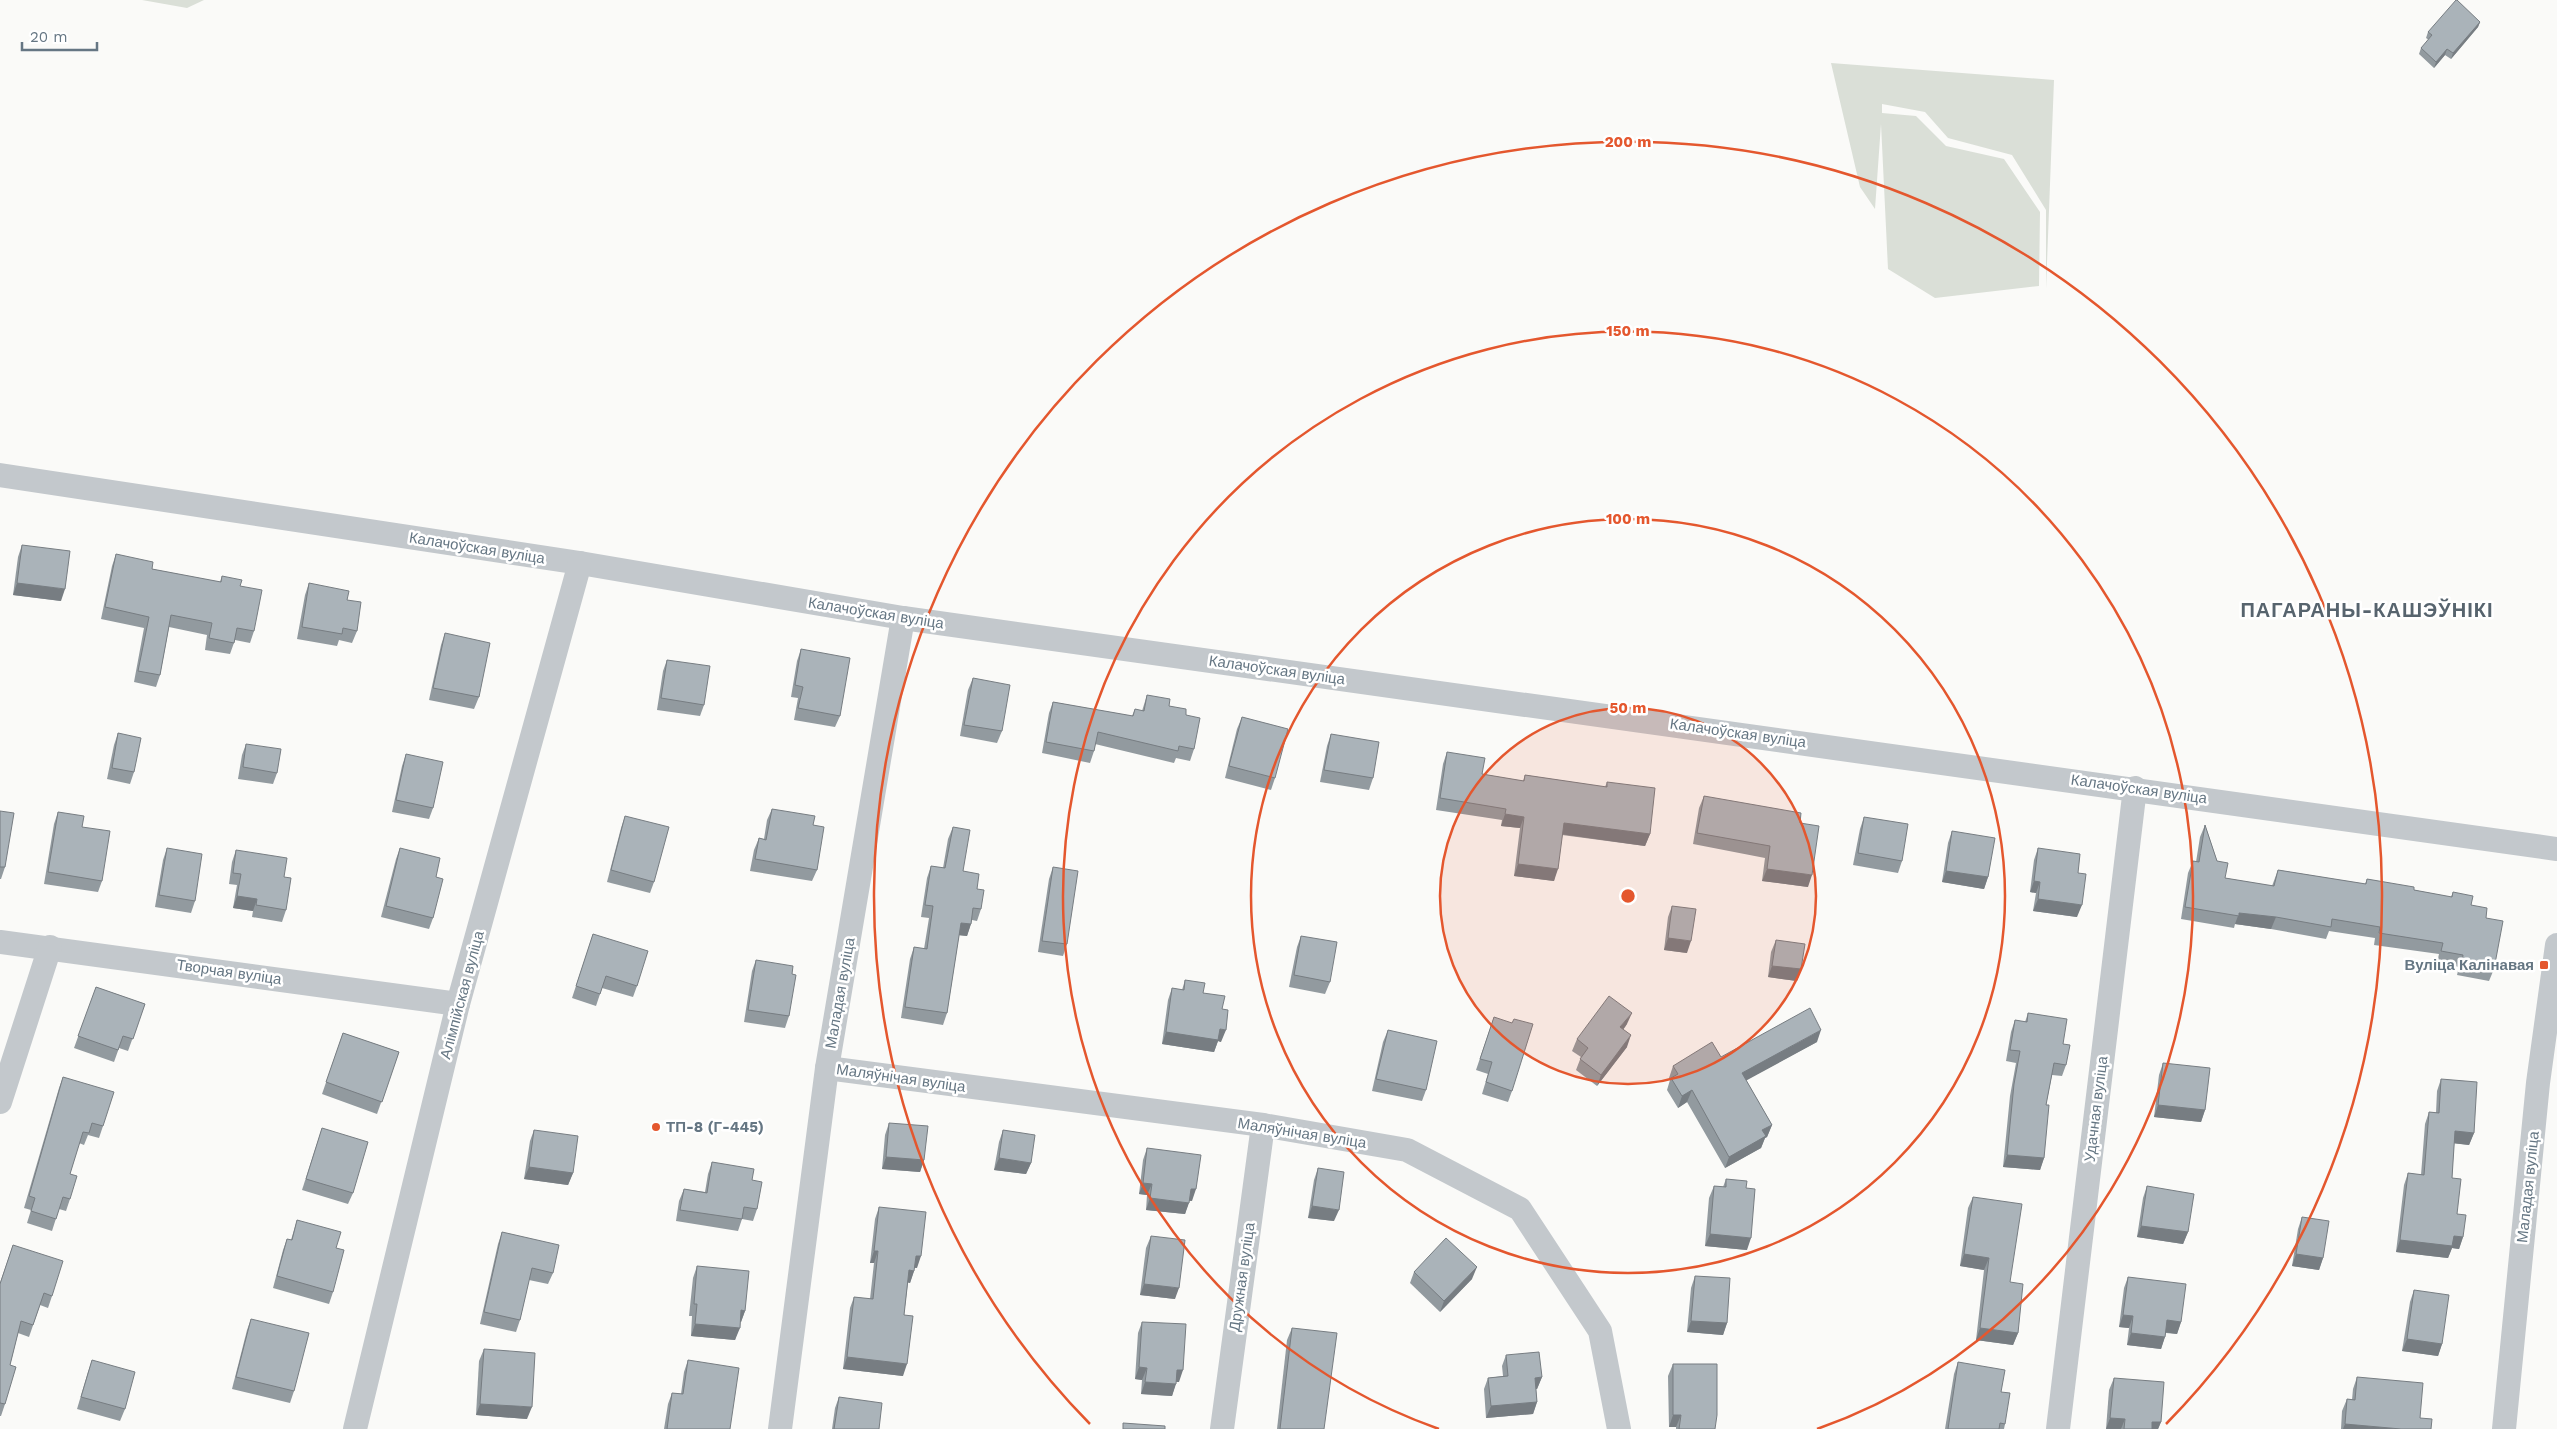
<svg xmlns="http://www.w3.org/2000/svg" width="2557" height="1429" font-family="'Work Sans',sans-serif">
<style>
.green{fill:#dadfd7}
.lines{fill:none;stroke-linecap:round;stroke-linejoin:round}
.minor{stroke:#c3c8cc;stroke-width:24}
.wall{fill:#929a9f}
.shaded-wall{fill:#777d82}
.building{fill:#aab3b9;stroke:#777d82}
.ring{fill:none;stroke:#e4572e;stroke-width:2.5}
.poi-dot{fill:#e4572e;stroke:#fff;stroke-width:2}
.labels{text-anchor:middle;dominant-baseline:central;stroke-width:5;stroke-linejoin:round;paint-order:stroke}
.street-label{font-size:15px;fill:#657683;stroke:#fff}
.poi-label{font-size:15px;font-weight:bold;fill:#657683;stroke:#fff;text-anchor:end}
.district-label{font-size:20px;font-weight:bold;letter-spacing:1px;fill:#57646e;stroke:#fff}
.centre{fill:#e4572e;stroke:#fff;stroke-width:2.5}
.ring-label{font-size:15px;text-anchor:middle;font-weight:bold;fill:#e4572e;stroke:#fff;stroke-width:5;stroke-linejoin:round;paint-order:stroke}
</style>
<rect width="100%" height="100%" fill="#fafaf8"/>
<g class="green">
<polygon points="142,0 204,0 187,8"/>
<polygon points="1831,63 2054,80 2046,289 2046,210 2012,155 1948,138 1925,112 1882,104 1882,113 1916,116 1946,146 2004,159 2040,212 2039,286 1935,298 1888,269 1881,124 1875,209 1860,187"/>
</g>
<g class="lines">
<g class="minor">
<polyline points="0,475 580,563 903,618 2557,849"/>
<polyline points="0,942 458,1004"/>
<polyline points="827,1068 1263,1125 1407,1150 1520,1209 1600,1331 1619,1429"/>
<polyline points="0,1102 50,947"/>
<polyline points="355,1429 458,1004 580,563"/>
<polyline points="780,1429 827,1068 903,618"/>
<polyline points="1222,1429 1263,1125"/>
<polyline points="2058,1429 2135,788"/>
<polyline points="2504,1429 2538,1083 2557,945"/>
</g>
</g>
<g class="wall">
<polygon points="2480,22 2478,27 2451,59 2445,55 2434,68 2419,54 2421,48 2429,40 2426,38 2428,32"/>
<polygon points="22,545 61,601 13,595 18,557"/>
<polygon points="116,554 152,569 220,582 222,576 240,586 254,631 250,643 235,640 230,654 205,650 207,635 169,627 160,675 156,687 134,682 144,628 101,619 112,566"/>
<polygon points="309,583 347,600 357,631 352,643 339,640 337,646 297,639 305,595"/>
<polygon points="445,633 479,697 474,709 429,700 441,645"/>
<polygon points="801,649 840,716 835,727 794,720 798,698 791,697 797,661"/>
<polygon points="667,660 704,705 700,716 657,710 663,671"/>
<polygon points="973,678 1002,731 997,743 960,736 968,690"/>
<polygon points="1147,695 1169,706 1186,715 1194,749 1190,761 1176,758 1174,763 1095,744 1094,751 1090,763 1042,753 1049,713 1053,702 1132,716 1135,709 1142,711"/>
<polygon points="1242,717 1275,778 1271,790 1225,778 1237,729"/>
<polygon points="118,733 134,772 130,784 107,779 114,745"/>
<polygon points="1331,734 1373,778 1369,790 1320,782 1327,746"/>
<polygon points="246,744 277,773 273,784 238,779 242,755"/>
<polygon points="1447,752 1482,774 1523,781 1525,775 1605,787 1607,782 1650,834 1645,846 1562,835 1554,881 1514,876 1520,828 1501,826 1502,820 1436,810 1443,764"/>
<polygon points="406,754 433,808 429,819 392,812 402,766"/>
<polygon points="1704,796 1800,823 1808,887 1762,881 1765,858 1693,844 1699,808"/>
<polygon points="772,809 813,825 817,870 812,881 750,871 754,850 759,838 764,839 767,820"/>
<polygon points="0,811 5,867 1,879 0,879"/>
<polygon points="58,812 82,827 102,881 98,892 44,884 54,824"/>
<polygon points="625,816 654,882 650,893 607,882 621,828"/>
<polygon points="1864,817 1902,861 1898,873 1853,865 1860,829"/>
<polygon points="2205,825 2217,861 2225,878 2272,886 2278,870 2365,884 2367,879 2414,890 2451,897 2453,892 2471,905 2486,918 2494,969 2489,981 2457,975 2459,967 2437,963 2439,954 2374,945 2375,938 2329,931 2326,939 2271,929 2235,924 2234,928 2181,919 2188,873 2193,861 2196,862 2200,837"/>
<polygon points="953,827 963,871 977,889 981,909 977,921 972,920 967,936 959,935 947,1013 943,1025 901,1018 910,959 914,947 924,949 929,918 921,917 927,878 931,866 943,868 948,839"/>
<polygon points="1952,831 1988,877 1984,889 1942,882 1948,843"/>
<polygon points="167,848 195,901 191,913 155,907 163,860"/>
<polygon points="400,848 436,877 433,918 429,929 381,917 396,859"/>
<polygon points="2038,848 2078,873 2077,917 2033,911 2036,893 2030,892 2034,860"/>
<polygon points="236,850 284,877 286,910 282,922 252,917 253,911 233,908 237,885 229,884 232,862"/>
<polygon points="1053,867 1067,944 1063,956 1038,952 1049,879"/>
<polygon points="1672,906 1687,953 1664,950 1668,917"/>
<polygon points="593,934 637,986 633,997 602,988 596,1006 572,998"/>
<polygon points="1301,936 1330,982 1325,994 1289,987 1297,947"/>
<polygon points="1776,940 1801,969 1797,981 1768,977 1771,952"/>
<polygon points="756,960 792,974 789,1016 785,1028 744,1022 752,971"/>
<polygon points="1185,980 1203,993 1222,1009 1221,1042 1218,1041 1214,1052 1162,1044 1168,1000 1172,988 1182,990"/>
<polygon points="96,987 145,1004 128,1051 119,1048 114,1062 74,1048"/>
<polygon points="2028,1013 2063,1044 2066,1065 2062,1076 2052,1075 2046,1105 2044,1158 2040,1170 2003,1167 2010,1096 2016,1063 2006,1061 2011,1032 2015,1020 2025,1022"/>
<polygon points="1494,1017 1512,1091 1508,1102 1482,1094 1488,1074 1476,1070"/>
<polygon points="1627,1024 1623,1030 1627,1047 1597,1086 1576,1070 1581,1057 1572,1051 1577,1039"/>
<polygon points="1388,1030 1426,1090 1422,1101 1372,1091 1383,1042"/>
<polygon points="343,1033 399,1052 377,1114 322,1094"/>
<polygon points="1817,1042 1746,1080 1772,1125 1767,1137 1765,1138 1761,1148 1725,1168 1687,1102 1678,1108 1667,1090 1670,1080 1669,1078 1673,1066"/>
<polygon points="2163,1063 2205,1110 2201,1122 2154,1117 2159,1075"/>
<polygon points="63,1077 103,1126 99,1138 88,1135 84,1145 79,1143 70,1174 70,1199 66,1211 59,1209 52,1231 27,1223 31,1210 24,1208 59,1088"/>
<polygon points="2441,1079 2474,1133 2469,1145 2454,1143 2452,1178 2457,1214 2463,1237 2459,1249 2452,1248 2448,1258 2396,1252 2404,1185 2408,1173 2421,1175 2425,1124 2429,1112 2436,1113 2437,1091"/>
<polygon points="889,1123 924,1160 920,1172 882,1169 885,1135"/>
<polygon points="322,1128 353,1193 348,1204 302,1190"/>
<polygon points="534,1130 573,1173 568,1185 524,1179 530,1141"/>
<polygon points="1003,1130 1031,1163 1026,1174 994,1170 999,1142"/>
<polygon points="1147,1148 1192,1201 1189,1201 1185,1214 1146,1210 1147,1195 1139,1194 1143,1160"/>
<polygon points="712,1162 752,1180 757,1209 753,1221 742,1219 738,1231 676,1221 679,1201 684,1189 705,1192 708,1174"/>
<polygon points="1318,1168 1334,1221 1308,1218 1314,1180"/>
<polygon points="1726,1179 1746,1188 1747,1250 1705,1246 1709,1198 1714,1186 1723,1187"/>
<polygon points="2147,1186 2188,1232 2183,1244 2137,1237 2143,1198"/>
<polygon points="1973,1197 2010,1282 2018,1333 2013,1345 1976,1340 1984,1270 1960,1266 1968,1208"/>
<polygon points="879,1207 917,1268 914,1268 914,1271 910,1283 908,1282 904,1315 903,1376 843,1369 850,1308 854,1297 870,1299 874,1263 870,1263 875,1219"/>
<polygon points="2302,1217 2323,1258 2319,1270 2292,1266 2298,1229"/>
<polygon points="297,1220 336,1248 333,1292 329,1304 273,1288 283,1250 287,1239 291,1240"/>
<polygon points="502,1232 553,1273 548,1284 529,1280 520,1320 516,1332 480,1324 498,1244"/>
<polygon points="1151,1236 1175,1299 1140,1295 1146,1248"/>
<polygon points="13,1245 52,1296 48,1308 40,1305 29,1337 18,1333 10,1365 5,1404 1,1416 0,1416 0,1283"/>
<polygon points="697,1266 745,1311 741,1322 740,1322 735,1340 691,1336 692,1316 689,1316 693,1278"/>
<polygon points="1414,1272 1472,1279 1440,1312 1410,1283"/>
<polygon points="1695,1276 1727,1323 1723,1335 1687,1332 1691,1288"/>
<polygon points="2128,1277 2181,1322 2177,1334 2166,1333 2161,1349 2127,1345 2129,1328 2119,1327 2124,1288"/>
<polygon points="2414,1290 2442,1344 2438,1356 2402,1351 2410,1302"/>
<polygon points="251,1319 294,1391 290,1403 232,1389 247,1330"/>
<polygon points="1142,1322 1179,1382 1176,1382 1172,1396 1141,1394 1142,1380 1135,1379 1138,1333"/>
<polygon points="1292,1328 1324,1429 1277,1429 1287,1340"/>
<polygon points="484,1349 527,1419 476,1415 479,1361"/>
<polygon points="1506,1355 1542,1377 1537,1389 1536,1389 1537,1402 1533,1414 1486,1418 1484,1389 1488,1378 1503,1376 1502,1366"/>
<polygon points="92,1360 125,1409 120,1421 77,1409 88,1372"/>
<polygon points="688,1360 730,1429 664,1429 668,1404 672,1393 681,1394 684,1372"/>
<polygon points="1958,1362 2001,1392 2005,1424 2004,1429 1945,1429 1954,1374"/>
<polygon points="1673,1364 1715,1429 1676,1429 1676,1427 1669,1427 1668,1376"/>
<polygon points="2357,1377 2420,1418 2431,1429 2341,1429 2342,1411 2347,1399 2352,1400 2353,1389"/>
<polygon points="2114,1378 2161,1422 2158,1429 2106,1429 2109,1390"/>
<polygon points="839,1397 879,1429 832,1429 835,1408"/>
</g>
<g class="shaded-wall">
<polygon points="2480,22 2478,27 2451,59 2453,53"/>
<polygon points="2447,49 2445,55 2434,68 2436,62"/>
<polygon points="17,583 65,589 61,601 13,595"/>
<polygon points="1505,814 1524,817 1520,828 1501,826"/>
<polygon points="1564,823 1650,834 1645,846 1560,834"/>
<polygon points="1518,864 1558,869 1554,881 1514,876"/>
<polygon points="1767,869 1812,875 1808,887 1762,881"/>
<polygon points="1946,871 1988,877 1984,889 1942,882"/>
<polygon points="2034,881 2040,882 2036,893 2030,892"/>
<polygon points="237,896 257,899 253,911 233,908"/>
<polygon points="2038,899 2082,905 2077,917 2033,911"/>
<polygon points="2239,913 2276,917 2271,929 2235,924"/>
<polygon points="961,923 971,924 967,936 957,935"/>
<polygon points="1668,938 1691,941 1687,953 1664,950"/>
<polygon points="1772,966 1801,969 1797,981 1768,977"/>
<polygon points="1632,1013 1627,1024 1616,1039 1620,1027"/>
<polygon points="1220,1029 1226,1030 1221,1042 1218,1041 1214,1052 1162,1044 1166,1032"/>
<polygon points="1821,1030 1817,1042 1738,1085 1742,1073"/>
<polygon points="1631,1035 1627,1047 1597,1086 1601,1075"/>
<polygon points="1692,1090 1687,1102 1678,1108 1682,1096"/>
<polygon points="2158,1105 2205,1110 2201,1122 2154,1117"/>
<polygon points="1772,1125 1767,1137 1765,1138 1761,1148 1725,1168 1729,1157 1762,1130"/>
<polygon points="2455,1131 2474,1133 2469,1145 2451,1143"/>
<polygon points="2007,1155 2044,1158 2040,1170 2003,1167"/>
<polygon points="886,1157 924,1160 920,1172 882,1169"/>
<polygon points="999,1158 1031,1163 1026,1174 994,1170"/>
<polygon points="529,1167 573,1173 568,1185 524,1179"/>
<polygon points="1143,1183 1152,1184 1147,1195 1139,1194"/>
<polygon points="1191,1189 1196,1189 1192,1201 1186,1200"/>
<polygon points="1150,1198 1189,1203 1185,1214 1146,1210"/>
<polygon points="1312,1206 1339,1210 1334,1221 1308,1218"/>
<polygon points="2141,1226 2188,1232 2183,1244 2137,1237"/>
<polygon points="1710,1234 1751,1238 1747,1250 1705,1246"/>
<polygon points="2454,1236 2463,1237 2459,1249 2452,1248 2448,1258 2396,1252 2400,1240"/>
<polygon points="874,1251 878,1251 874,1263 870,1263"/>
<polygon points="1964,1254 1989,1258 1984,1270 1960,1266"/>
<polygon points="2296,1254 2323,1258 2319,1270 2292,1266"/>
<polygon points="916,1256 921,1256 917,1268 912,1267"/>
<polygon points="1477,1267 1472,1279 1440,1312 1444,1301"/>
<polygon points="909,1270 914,1271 910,1283 905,1282"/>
<polygon points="1144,1284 1179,1288 1175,1299 1140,1295"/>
<polygon points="741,1310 745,1311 741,1322 737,1322"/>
<polygon points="2123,1315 2133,1316 2129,1328 2119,1327"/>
<polygon points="2167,1320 2181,1322 2177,1334 2163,1332"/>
<polygon points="1691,1321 1727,1323 1723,1335 1687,1332"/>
<polygon points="695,1324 740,1328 735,1340 691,1336"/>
<polygon points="1980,1328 2018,1333 2013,1345 1976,1340"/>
<polygon points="2131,1333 2165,1337 2161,1349 2127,1345"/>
<polygon points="2407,1339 2442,1344 2438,1356 2402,1351"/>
<polygon points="847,1357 907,1364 903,1376 843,1369"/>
<polygon points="1139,1367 1147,1368 1142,1380 1135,1379"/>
<polygon points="1177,1370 1183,1370 1179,1382 1173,1382"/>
<polygon points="1542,1377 1537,1389 1530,1390 1535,1378"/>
<polygon points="1145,1382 1176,1384 1172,1396 1141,1394"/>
<polygon points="1537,1402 1533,1414 1486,1418 1491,1406"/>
<polygon points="480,1404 532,1407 527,1419 476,1415"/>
<polygon points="1673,1415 1681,1415 1676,1427 1669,1427"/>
<polygon points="2110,1418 2125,1419 2121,1429 2106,1429"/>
<polygon points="2152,1422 2161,1422 2158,1429 2149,1429"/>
<polygon points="2345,1424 2401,1429 2343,1429"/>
</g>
<g class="building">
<polygon points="2456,0 2457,0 2480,22 2453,53 2447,49 2436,62 2421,48 2432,35 2428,32"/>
<polygon points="22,545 70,551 65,589 17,583"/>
<polygon points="116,554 153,562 152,569 221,582 222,576 242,580 240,586 262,590 254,631 237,628 234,643 209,638 212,623 171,615 160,675 138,671 149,617 105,607"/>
<polygon points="309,583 349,591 347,600 361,602 357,631 343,628 342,634 302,627"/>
<polygon points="445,633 490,643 479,697 433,688"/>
<polygon points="801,649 850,658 840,716 798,708 803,687 795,685"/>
<polygon points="667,660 710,666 704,705 661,698"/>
<polygon points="973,678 1010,685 1002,731 964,725"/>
<polygon points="1147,695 1170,699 1169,706 1186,709 1186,715 1200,718 1194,749 1179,746 1178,751 1098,732 1094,751 1046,742 1053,702 1133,716 1135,709 1144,711"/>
<polygon points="1242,717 1288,729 1275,778 1229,766"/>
<polygon points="118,733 141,738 134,772 112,768"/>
<polygon points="1331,734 1379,742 1373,778 1324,770"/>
<polygon points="246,744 281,749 277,773 243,767"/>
<polygon points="1447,752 1485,758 1482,774 1524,781 1525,775 1607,787 1607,782 1655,788 1650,834 1564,823 1558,869 1518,864 1524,817 1505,814 1506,809 1440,798"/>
<polygon points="406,754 443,762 433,808 396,800"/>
<polygon points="1704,796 1801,813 1800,823 1819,826 1812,875 1767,869 1770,846 1697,833"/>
<polygon points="772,809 815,816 813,825 824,827 817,870 755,859 759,838 766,840"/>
<polygon points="0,811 14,813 5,867 0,867"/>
<polygon points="58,812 84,816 82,827 110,831 102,881 48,872"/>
<polygon points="625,816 669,827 654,882 611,870"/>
<polygon points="1864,817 1908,824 1902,861 1858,853"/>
<polygon points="2205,825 2217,861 2228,863 2225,878 2274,886 2278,870 2366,884 2367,879 2414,887 2414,890 2452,897 2453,892 2473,896 2471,905 2487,908 2486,918 2503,921 2494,969 2462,963 2463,955 2441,951 2443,943 2379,933 2380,927 2332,919 2331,927 2276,917 2239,913 2239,916 2185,907 2193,861 2199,862"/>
<polygon points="953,827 970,830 963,871 979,874 977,889 984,890 981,909 973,908 971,924 961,923 947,1013 905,1007 914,947 927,949 933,906 925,905 931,866 945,868"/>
<polygon points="1952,831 1995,838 1988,877 1946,871"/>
<polygon points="167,848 202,854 195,901 159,895"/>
<polygon points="400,848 440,858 436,877 443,879 433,918 386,906"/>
<polygon points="2038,848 2080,854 2078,873 2086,874 2082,905 2038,899 2040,882 2034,881"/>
<polygon points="236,850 287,858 284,877 291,878 286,910 256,905 257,899 237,896 241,874 233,873"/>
<polygon points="1053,867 1078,871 1067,944 1042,941"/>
<polygon points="1672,906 1696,909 1691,941 1668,938"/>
<polygon points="593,934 648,951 637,986 606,976 600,994 576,986"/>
<polygon points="1301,936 1337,942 1330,982 1294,975"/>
<polygon points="1776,940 1805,944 1801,969 1772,966"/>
<polygon points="756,960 793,966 792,974 796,975 789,1016 748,1010"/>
<polygon points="1185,980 1205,983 1203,993 1225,996 1222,1009 1228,1010 1226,1030 1220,1029 1218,1040 1166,1032 1172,988 1184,990"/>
<polygon points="96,987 145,1004 133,1039 123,1036 118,1050 78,1036"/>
<polygon points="1609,996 1632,1013 1620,1027 1631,1035 1601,1075 1580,1059 1588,1048 1577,1039"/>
<polygon points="1810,1008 1821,1030 1742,1073 1772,1125 1762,1130 1766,1136 1729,1157 1692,1090 1682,1096 1671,1078 1678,1074 1673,1066 1712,1042 1721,1057"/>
<polygon points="2028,1013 2067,1019 2063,1044 2070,1045 2066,1065 2054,1063 2046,1105 2049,1105 2044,1158 2007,1155 2014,1084 2020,1051 2010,1050 2015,1020 2027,1022"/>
<polygon points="1494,1017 1512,1023 1514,1019 1533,1024 1512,1091 1486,1082 1492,1062 1480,1059"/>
<polygon points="1388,1030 1437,1041 1426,1090 1376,1079"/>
<polygon points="343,1033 399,1052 382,1102 326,1082"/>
<polygon points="2163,1063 2210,1068 2205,1110 2158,1105"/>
<polygon points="63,1077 114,1092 103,1126 92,1123 89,1133 83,1132 70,1174 77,1176 70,1199 63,1197 56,1219 31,1211 35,1198 29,1196"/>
<polygon points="2441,1079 2477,1082 2474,1133 2455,1131 2452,1178 2461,1179 2457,1214 2466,1215 2463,1237 2454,1236 2452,1246 2400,1240 2408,1173 2424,1175 2429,1112 2439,1113"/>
<polygon points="889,1123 928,1126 924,1160 886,1157"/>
<polygon points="322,1128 368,1142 353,1193 306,1179"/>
<polygon points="534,1130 578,1136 573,1173 529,1167"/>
<polygon points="1003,1130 1035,1135 1031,1163 999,1158"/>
<polygon points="1147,1148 1201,1155 1196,1189 1191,1189 1189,1203 1150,1198 1152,1184 1143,1183"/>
<polygon points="712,1162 754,1169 752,1180 762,1182 757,1209 744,1207 742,1219 680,1210 684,1189 707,1193"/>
<polygon points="1318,1168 1344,1172 1339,1210 1312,1206"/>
<polygon points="1726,1179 1747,1181 1746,1188 1755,1189 1751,1238 1710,1234 1714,1186 1726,1187"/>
<polygon points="2147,1186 2194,1194 2188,1232 2141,1226"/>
<polygon points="1973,1197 2022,1204 2010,1282 2023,1284 2018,1333 1980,1328 1989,1258 1964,1254"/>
<polygon points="879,1207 926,1212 921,1256 916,1256 914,1271 909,1270 904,1315 913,1316 907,1364 847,1357 854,1297 873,1299 878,1251 874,1251"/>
<polygon points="2302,1217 2329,1221 2323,1258 2296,1254"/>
<polygon points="297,1220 341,1232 336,1248 344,1250 333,1292 277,1276 287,1239 292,1240"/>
<polygon points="502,1232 559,1245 553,1273 532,1268 520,1320 484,1312"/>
<polygon points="1151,1236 1185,1240 1179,1288 1144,1284"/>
<polygon points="1446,1238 1477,1267 1444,1301 1414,1272"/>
<polygon points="13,1245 63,1261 52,1296 44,1293 33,1325 21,1321 10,1365 16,1367 5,1404 0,1403 0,1284"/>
<polygon points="697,1266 749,1271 745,1311 741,1310 740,1328 695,1324 697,1304 694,1304"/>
<polygon points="1695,1276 1730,1278 1727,1323 1691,1321"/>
<polygon points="2128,1277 2186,1284 2181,1322 2167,1320 2165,1337 2131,1333 2133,1316 2123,1315"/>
<polygon points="2414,1290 2449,1295 2442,1344 2407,1339"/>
<polygon points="251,1319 309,1333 294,1391 236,1377"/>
<polygon points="1142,1322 1186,1324 1183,1370 1177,1370 1176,1384 1145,1382 1147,1368 1139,1367"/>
<polygon points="1292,1328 1337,1333 1324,1429 1280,1429"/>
<polygon points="484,1349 535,1353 532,1407 480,1404"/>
<polygon points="1539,1352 1542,1377 1535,1378 1537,1402 1491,1406 1488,1378 1508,1376 1506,1355"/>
<polygon points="92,1360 135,1372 125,1409 81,1397"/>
<polygon points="688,1360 739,1368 730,1429 667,1429 672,1393 683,1394"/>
<polygon points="1958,1362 2005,1370 2001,1392 2010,1393 2005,1424 2000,1423 1999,1429 1948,1429"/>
<polygon points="1673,1364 1717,1364 1717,1415 1715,1429 1679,1429 1681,1415 1673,1415"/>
<polygon points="2357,1377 2423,1383 2420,1418 2432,1419 2431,1429 2401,1429 2345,1424 2347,1399 2355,1400"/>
<polygon points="2114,1378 2164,1382 2161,1422 2152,1422 2152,1429 2124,1429 2125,1419 2110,1418"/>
<polygon points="839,1397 882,1403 879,1429 834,1429"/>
<polygon points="1123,1423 1165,1426 1165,1429 1123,1429"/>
</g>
<circle cx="1628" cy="896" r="188" fill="#e4572e" fill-opacity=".12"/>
<g class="ring">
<circle cx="1628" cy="896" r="188"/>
<circle cx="1628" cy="896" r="377"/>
<path d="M1439 1429A565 565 0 1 1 1817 1429"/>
<path d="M1090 1424A754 754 0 1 1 2166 1424"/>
</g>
<g class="poi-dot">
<rect x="2539" y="960" width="10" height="10" rx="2.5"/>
<circle cx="656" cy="1127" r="5"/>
</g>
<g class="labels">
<g class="street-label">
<text transform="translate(477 548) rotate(9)">Калачоўская вуліца</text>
<text transform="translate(876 613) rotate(9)">Калачоўская вуліца</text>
<text transform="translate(1277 670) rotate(8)">Калачоўская вуліца</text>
<text transform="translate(1738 733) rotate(8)">Калачоўская вуліца</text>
<text transform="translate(2139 789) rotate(8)">Калачоўская вуліца</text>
<text transform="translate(229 972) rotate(8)">Творчая вуліца</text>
<text transform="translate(840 993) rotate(-80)">Маладая вуліца</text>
<text transform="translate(462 995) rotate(-75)">Алімпійская вуліца</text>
<text transform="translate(901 1078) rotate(8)">Маляўнічая вуліца</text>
<text transform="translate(2096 1109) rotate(-83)">Удачная вуліца</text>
<text transform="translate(1302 1133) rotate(9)">Маляўнічая вуліца</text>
<text transform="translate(2528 1187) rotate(-84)">Маладая вуліца</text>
<text transform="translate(1242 1277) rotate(-82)">Дружная вуліца</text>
</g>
<g class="poi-label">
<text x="2534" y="965">Вуліца Калінавая</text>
<text x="666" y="1127" text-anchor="start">ТП-8 (Г-445)</text>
</g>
<g class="district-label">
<text x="2367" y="610">ПАГАРАНЫ-КАШЭЎНІКІ</text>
</g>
</g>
<circle cx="1628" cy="896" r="8" class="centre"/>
<g class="ring-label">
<text x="1628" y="147">200 m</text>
<text x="1628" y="336">150 m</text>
<text x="1628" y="524">100 m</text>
<text x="1628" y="713">50 m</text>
</g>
<path d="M22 42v8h75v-8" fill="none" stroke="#657683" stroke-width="2.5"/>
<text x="30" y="42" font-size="15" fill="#657683" stroke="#ffffff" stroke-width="4" paint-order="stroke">20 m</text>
</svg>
